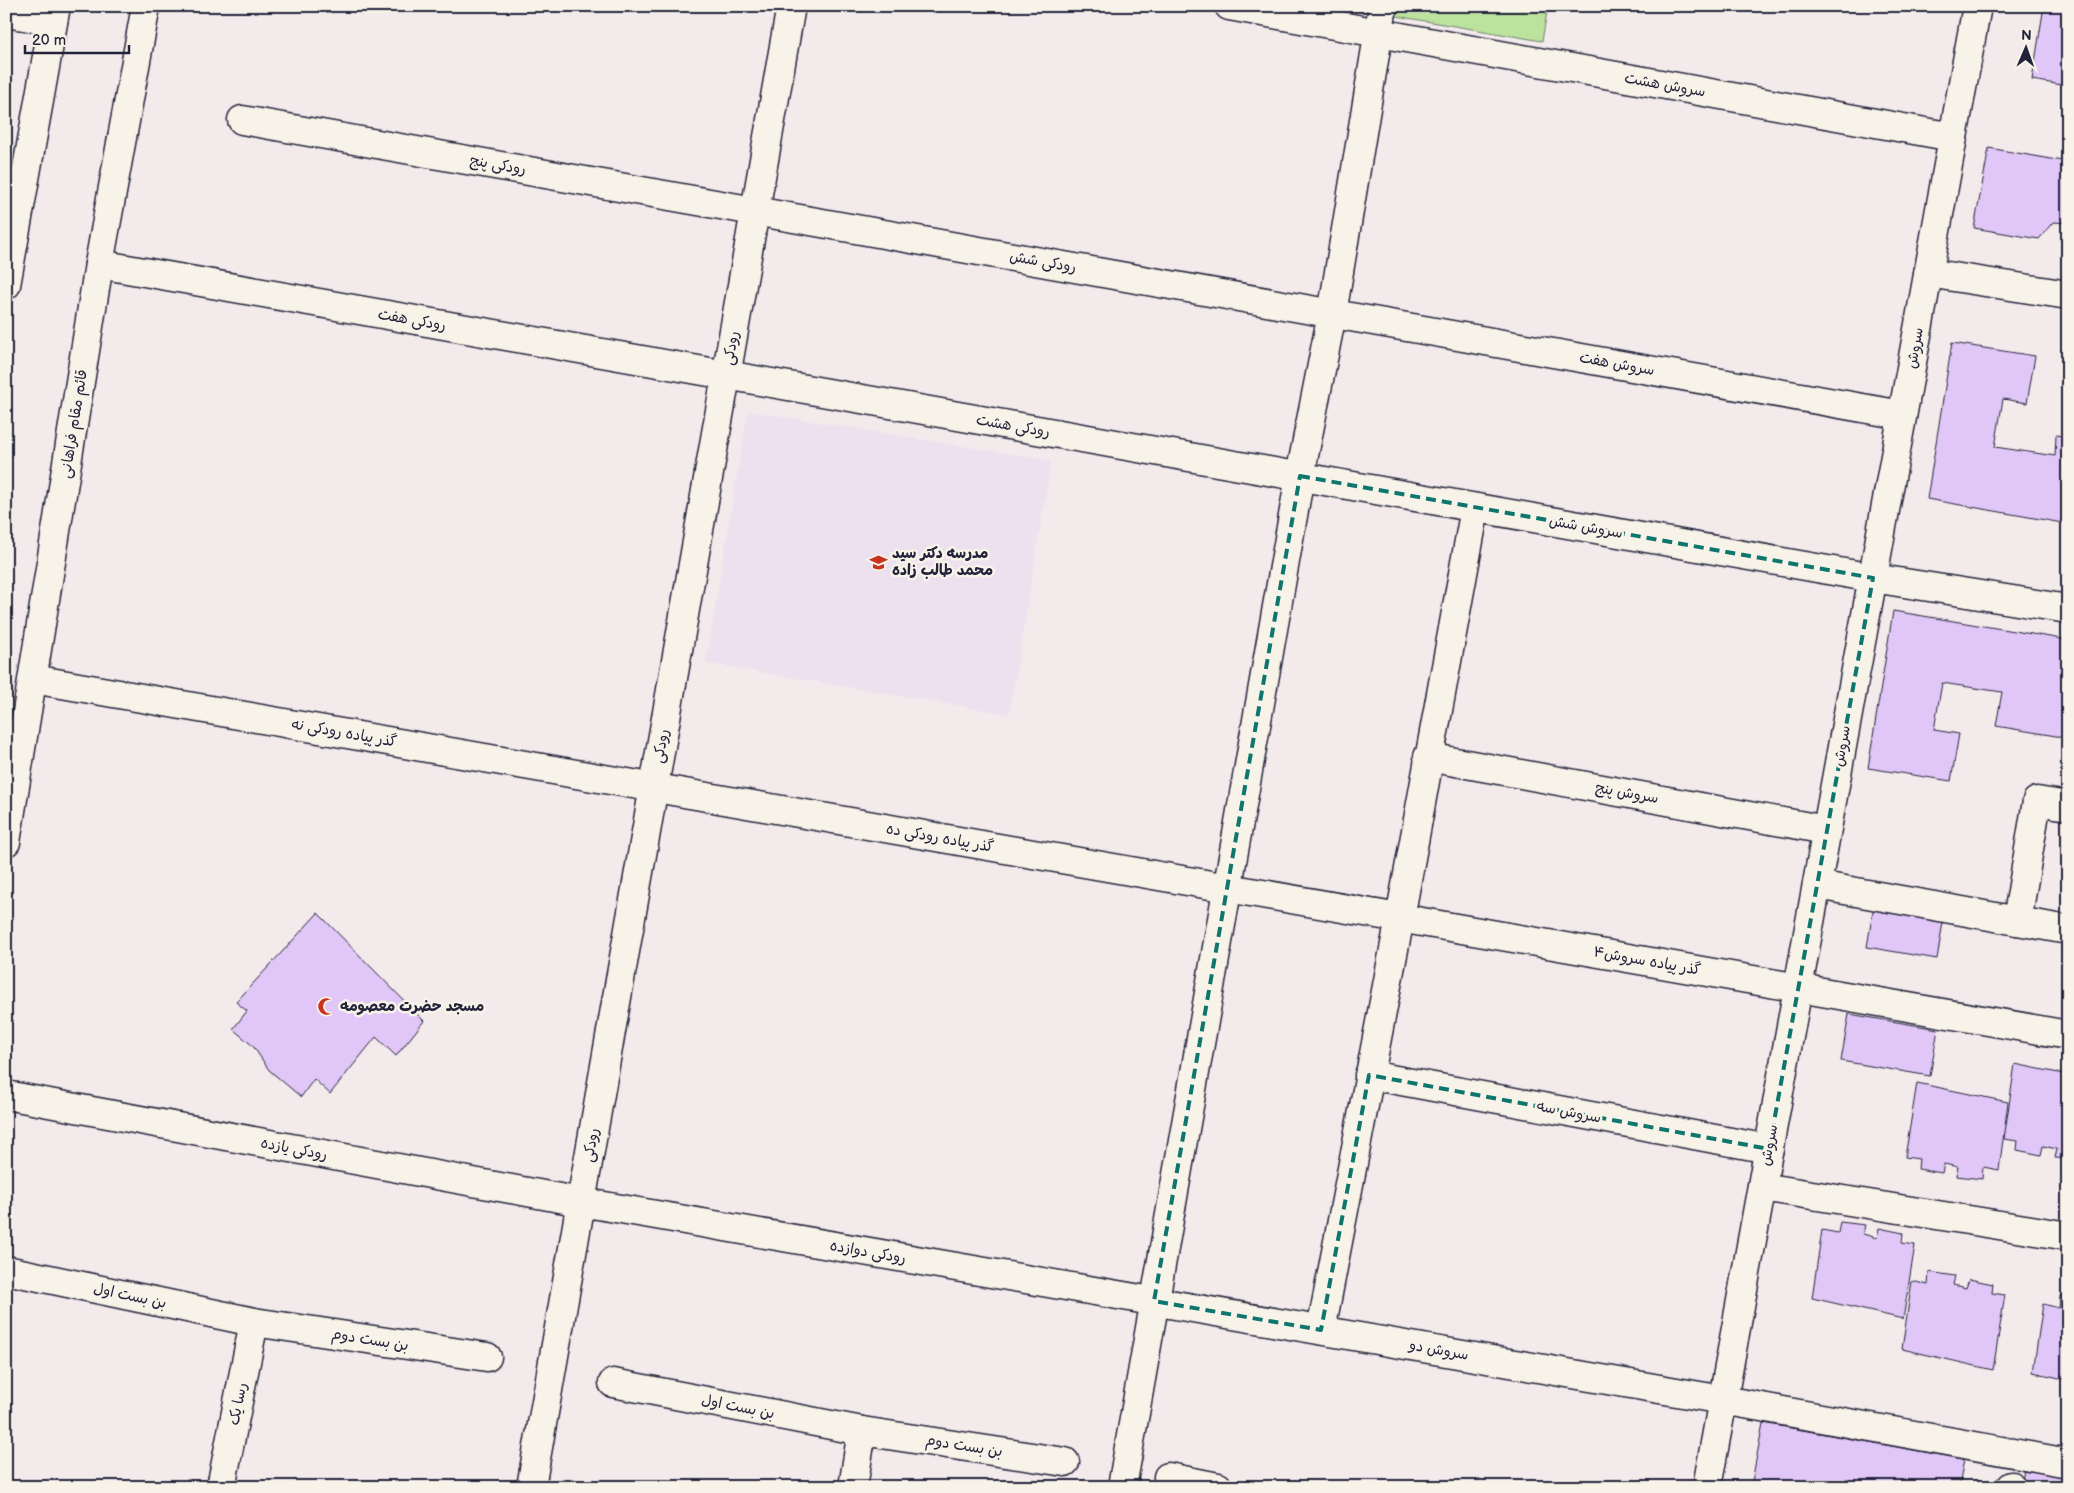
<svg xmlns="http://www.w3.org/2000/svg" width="2074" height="1493" font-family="'Balsamiq Sans','Playpen Sans Arabic',sans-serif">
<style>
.built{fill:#ede0ef}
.green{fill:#bce39e;stroke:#6f826c}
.building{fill:#e0c7f7;stroke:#22223b}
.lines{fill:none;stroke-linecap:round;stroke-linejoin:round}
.minor-casing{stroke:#22223b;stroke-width:31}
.minor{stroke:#f7f3e8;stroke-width:28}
.marked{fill:none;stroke:#0f766e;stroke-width:4;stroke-dasharray:10 6;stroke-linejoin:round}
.labels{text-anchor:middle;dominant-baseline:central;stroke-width:5;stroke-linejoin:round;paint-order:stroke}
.street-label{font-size:15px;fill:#22223b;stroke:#f7f3e8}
.poi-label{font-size:15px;font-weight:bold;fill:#22223b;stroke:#f7f3e8;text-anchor:start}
</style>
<rect width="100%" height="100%" fill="#f2eaeb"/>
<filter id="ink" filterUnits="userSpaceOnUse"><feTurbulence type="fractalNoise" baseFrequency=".02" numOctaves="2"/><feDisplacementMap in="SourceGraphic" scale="10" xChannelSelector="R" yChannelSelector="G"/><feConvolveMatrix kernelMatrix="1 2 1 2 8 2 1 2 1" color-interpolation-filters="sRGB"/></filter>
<g filter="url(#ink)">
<polygon class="built" points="748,411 1051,461 1009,714 706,663"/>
<polygon class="green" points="1338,6 1548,6 1542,41"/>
<g class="building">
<polygon points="2044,6 2068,6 2068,86 2032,80"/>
<polygon points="1989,148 2068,162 2068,223 2053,222 2039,239 1974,228"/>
<polygon points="1952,343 2035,356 2027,403 2003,399 1995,447 2055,456 2056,435 2068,437 2068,524 1927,499"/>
<polygon points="1893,611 2068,640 2068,738 1996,726 2002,692 1942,683 1934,730 1959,734 1951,781 1868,768"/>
<polygon points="1874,905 1944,916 1937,959 1867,947"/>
<polygon points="318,913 424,1021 396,1056 376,1037 330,1094 314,1079 301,1097 269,1070 253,1046 233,1029 247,1011 236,1002"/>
<polygon points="1849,1014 1938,1029 1930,1076 1841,1061"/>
<polygon points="2015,1064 2068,1075 2068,1159 2055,1158 2057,1149 2043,1146 2041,1155 2017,1150 2018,1141 2004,1139"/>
<polygon points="1917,1083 2008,1102 1999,1170 1983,1167 1982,1179 1956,1176 1958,1167 1944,1164 1942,1173 1918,1169 1919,1159 1905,1157"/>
<polygon points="1840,1222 1865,1225 1863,1234 1877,1238 1879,1228 1903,1233 1902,1243 1915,1245 1903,1319 1812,1298 1822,1230 1838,1233"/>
<polygon points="1929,1272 1955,1276 1953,1285 1966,1288 1969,1279 1993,1284 1992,1293 2005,1295 1993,1370 1902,1349 1912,1281 1928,1285"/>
<polygon points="2060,1296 2068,1296 2068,1380 2033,1372 2043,1304 2059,1308"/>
<polygon points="1763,1423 1964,1459 1959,1487 1751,1487"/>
<polygon points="2024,1468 2068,1475 2068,1487 2021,1487"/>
</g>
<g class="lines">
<defs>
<g id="minor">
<polyline points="1229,6 1953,137"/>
<polyline points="6,13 53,21"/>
<polyline points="242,120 1902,415"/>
<polyline points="99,264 1873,578 2068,609"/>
<polyline points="1928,273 2068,295"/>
<polyline points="6,285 56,6"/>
<polyline points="33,679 2068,1035"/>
<polyline points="1428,757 1826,830"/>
<polyline points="6,842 99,264 146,6"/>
<polyline points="1817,885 2068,930"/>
<polyline points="2017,921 2037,801 2068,806"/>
<polyline points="1369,1075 1769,1149"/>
<polyline points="6,1095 581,1202 1723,1400 2068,1463"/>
<polyline points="1762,1187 2068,1236"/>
<polyline points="6,1270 254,1322 487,1357"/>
<polyline points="1321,1330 1400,918 1475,508"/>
<polyline points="613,1383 862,1431 1065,1462"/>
<polyline points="1168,1477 1218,1487"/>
<polyline points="221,1487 254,1322"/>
<polyline points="531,1487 791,6"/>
<polyline points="853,1487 862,1431"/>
<polyline points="1122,1487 1300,476 1332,314 1383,6"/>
<polyline points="1707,1487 1977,6"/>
<polyline points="2010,1487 2011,1486"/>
</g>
</defs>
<use href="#minor" class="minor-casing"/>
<use href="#minor" class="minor"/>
</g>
</g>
<path class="marked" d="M 1300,476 L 1873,578 L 1769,1149 L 1369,1075 L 1321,1330 L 1154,1301 Z"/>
<defs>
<symbol id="school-bare" viewBox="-9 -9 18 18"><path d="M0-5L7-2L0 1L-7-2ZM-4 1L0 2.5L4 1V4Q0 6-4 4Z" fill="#c8321e" stroke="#f7f3e8" stroke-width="2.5" paint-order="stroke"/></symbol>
<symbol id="mosque-bare" viewBox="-9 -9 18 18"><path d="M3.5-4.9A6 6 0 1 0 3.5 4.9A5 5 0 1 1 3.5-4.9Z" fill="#c8321e" stroke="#f7f3e8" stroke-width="2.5" paint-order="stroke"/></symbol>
</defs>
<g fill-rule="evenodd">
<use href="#school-bare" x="866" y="550" width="25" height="25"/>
<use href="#mosque-bare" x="314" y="994" width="25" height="25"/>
</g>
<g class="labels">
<g class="street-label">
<text transform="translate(1665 85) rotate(10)">سروش هشت</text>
<text transform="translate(498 165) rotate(10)">رودکی پنج</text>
<text transform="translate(1043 262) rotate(10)">رودکی شش</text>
<text transform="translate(412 320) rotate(10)">رودکی هفت</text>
<text transform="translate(731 348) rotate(-80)">رودکی</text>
<text transform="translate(1915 348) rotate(-80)">سروش</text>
<text transform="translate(1617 364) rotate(10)">سروش هفت</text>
<text transform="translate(74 424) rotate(-81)">قائم مقام فراهانی</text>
<text transform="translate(1013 426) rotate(10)">رودکی هشت</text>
<text transform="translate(1586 527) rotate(10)">سروش شش</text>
<text transform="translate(344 733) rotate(10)">گذر پیاده رودکی نه</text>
<text transform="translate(661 746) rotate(-80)">رودکی</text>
<text transform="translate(1842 746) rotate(-80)">سروش</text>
<text transform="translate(1627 793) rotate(10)">سروش پنج</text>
<text transform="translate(940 838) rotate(10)">گذر پیاده رودکی ده</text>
<text transform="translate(1647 961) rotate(10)">گذر پیاده سروش۴</text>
<text transform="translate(1569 1112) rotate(11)">سروش سه</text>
<text transform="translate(591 1145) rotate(-80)">رودکی</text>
<text transform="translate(1769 1145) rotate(-79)">سروش</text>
<text transform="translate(294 1149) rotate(11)">رودکی یازده</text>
<text transform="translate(868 1252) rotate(10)">رودکی دوازده</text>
<text transform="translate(130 1296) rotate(12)">بن بست اول</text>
<text transform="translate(370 1340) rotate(9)">بن بست دوم</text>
<text transform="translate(1439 1350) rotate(10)">سروش دو</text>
<text transform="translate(238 1404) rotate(-79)">رسا یک</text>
<text transform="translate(738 1407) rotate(11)">بن بست اول</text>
<text transform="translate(964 1446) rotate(9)">بن بست دوم</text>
</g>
<g class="poi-label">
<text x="892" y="553">مدرسه دکتر سید<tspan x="892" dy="17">محمد طالب زاده</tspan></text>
<text x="340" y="1006">مسجد حضرت معصومه</text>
</g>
</g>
<rect width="2074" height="1493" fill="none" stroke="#f7f3e8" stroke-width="25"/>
<rect x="12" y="12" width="2049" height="1468" fill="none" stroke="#22223b" stroke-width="2" filter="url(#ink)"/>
<g transform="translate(2026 48) rotate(2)" stroke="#f7f3e8" stroke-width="4" paint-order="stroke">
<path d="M0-4L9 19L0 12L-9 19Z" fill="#22223b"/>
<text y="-8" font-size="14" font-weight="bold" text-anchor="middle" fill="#22223b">N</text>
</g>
<path d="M25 45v8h104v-8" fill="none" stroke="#22223b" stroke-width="2.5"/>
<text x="32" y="45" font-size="15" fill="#22223b" stroke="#f7f3e8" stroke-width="4" paint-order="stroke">20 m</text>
</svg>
